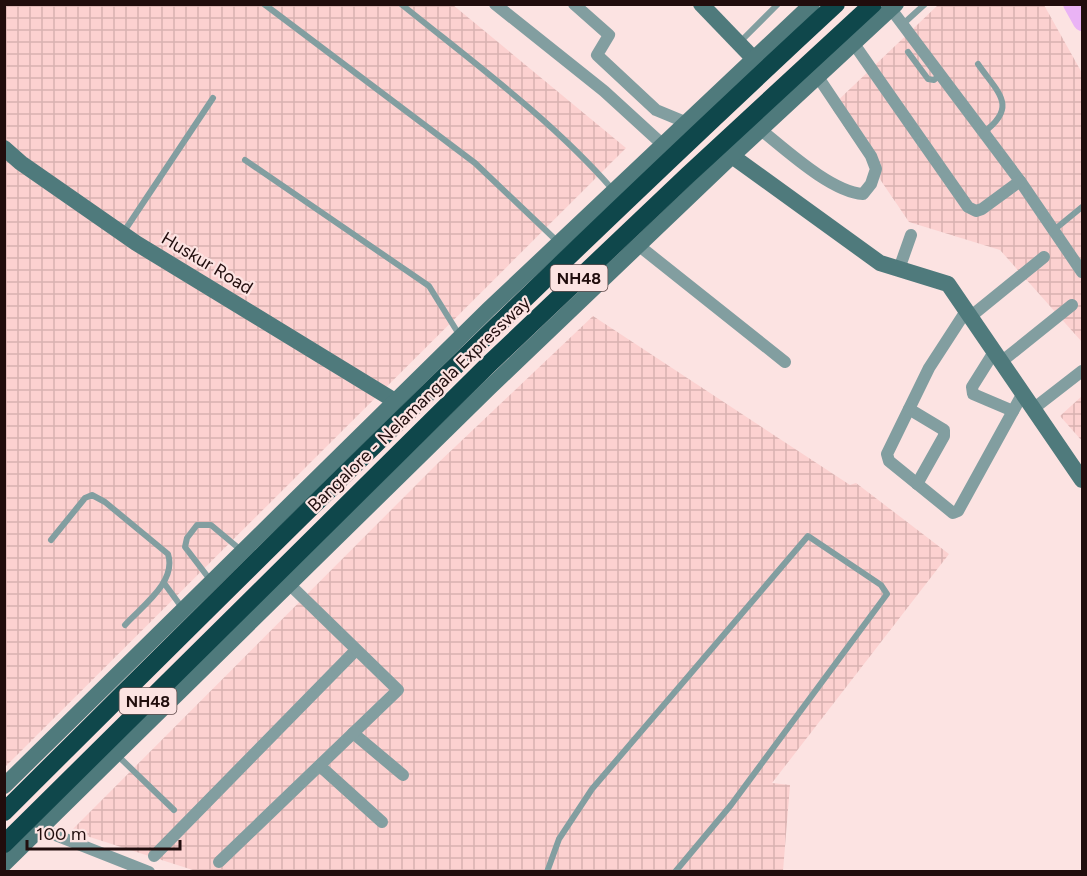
<svg xmlns="http://www.w3.org/2000/svg" width="1087" height="876" font-family="Figtree,sans-serif">
<style>
.industrial{fill:url(#industrial-grid)}
.lines{fill:none;stroke-linecap:round;stroke-linejoin:round}
.river{stroke:#eab3f5;stroke-width:18}
.lane{stroke:#829ea0;stroke-width:6}
.street{stroke:#829ea0;stroke-width:12}
.secondary{stroke:#4f7a7c;stroke-width:16}
.highway{stroke:#0f474b;stroke-width:18}
.labels{text-anchor:middle;dominant-baseline:central;stroke-width:4.5;stroke-linejoin:round;paint-order:stroke}
.shield{fill:#fce3e2;stroke:#634d4d;stroke-width:1.5}
.shield-label{font-size:16px;font-weight:bold;fill:#210d0d}
.street-label{font-size:18px;fill:#210d0d;stroke:#fce3e2}
</style>
<defs>
<pattern id="industrial-grid" width="8" height="8" patternUnits="userSpaceOnUse" patternTransform="scale(1.5)"><rect width="8" height="8" fill="#fcd1d0"/><path d="M0 4h8M4 0v8" fill="none" stroke="#d8b2b1"/></pattern>
</defs>
<rect width="100%" height="100%" fill="#fce3e2"/>
<g class="industrial">
<polygon points="5,5 453,5 626,148 5,767"/>
<polygon points="938,5 1044,5 1082,73 1082,342 1000,250 909,222 831,107"/>
<polygon points="593,316 850,485 856,483 949,554 772,783 790,785 783,871 196,871 71,831 437,464"/>
<polygon points="1082,396 1082,441 1060,416"/>
</g>
<g class="lines">
<polyline class="river" points="1072,4 1082,22"/>
<g class="lane">
<polyline points="264,4 475,163 558,242"/>
<path d="M 401,4 C 474,63 552,120 613,190"/>
<polyline points="903,24 925,4"/>
<polyline points="739,43 778,4"/>
<polyline points="908,52 928,79 934,80 940,75"/>
<path d="M 978,64 C 997,92 1019,106 984,132"/>
<polyline points="245,160 429,286 460,336"/>
<polyline points="1054,230 1082,207"/>
<polyline points="123,233 213,98"/>
<path d="M 51,540 L 85,498 L 92,495 L 105,502 L 168,554 C 177,582 142,606 125,625"/>
<polyline points="211,581 185,547 187,538 197,525 211,525 242,551"/>
<polyline points="164,583 183,609"/>
<polyline points="117,755 174,810"/>
<polyline points="547,872 559,839 592,789 808,536 881,585 887,594 731,805 675,872"/>
</g>
<g class="street">
<polyline points="495,4 604,91 662,144"/>
<polyline points="574,4 609,35 597,55 656,110 685,122"/>
<polyline points="891,9 1020,181 1082,272"/>
<polyline points="854,44 968,207 976,211 982,209 1020,181"/>
<path d="M 761,130 C 785,149 831,192 863,194 L 871,184 L 876,169 L 871,156 L 818,77"/>
<polyline points="638,245 785,362"/>
<polyline points="899,269 911,235"/>
<polyline points="966,311 929,368 887,454 889,461 953,513 958,511 1023,393"/>
<polyline points="970,317 1044,257"/>
<polyline points="994,352 972,387 973,394 1013,411"/>
<polyline points="1001,362 1072,305"/>
<polyline points="909,409 944,430 944,436 917,484"/>
<polyline points="1033,409 1082,371"/>
<polyline points="353,733 403,775"/>
<polyline points="320,766 382,822"/>
<polyline points="40,829 149,872"/>
<polyline points="154,856 356,650"/>
<polyline points="219,862 398,690 288,583"/>
</g>
<g class="secondary">
<polyline points="701,4 753,58"/>
<polyline points="4,148 21,163 136,243 395,401"/>
<polyline points="732,156 880,263 948,284 1082,480"/>
<polyline points="4,786 489,309 812,4"/>
<polyline points="4,864 489,388 732,156 896,4"/>
</g>
<g class="highway">
<path d="M 4,812 C 278,539 552,267 836,4"/>
<polyline points="4,844 488,365 688,175 873,4"/>
</g>
</g>
<g class="labels">
<g class="shield">
<rect x="550.5" y="265" width="57" height="26" rx="4.5"/>
<rect x="119.5" y="688" width="57" height="26" rx="4.5"/>
</g>
<g class="shield-label">
<text x="579" y="278">NH48</text>
<text x="148" y="701">NH48</text>
</g>
<g class="street-label">
<text transform="translate(207 263) rotate(31)">Huskur Road</text>
<text transform="translate(419 404) rotate(-44)">Bangalore - Nelamangala Expressway</text>
</g>
</g>
<rect width="1087" height="876" fill="none" stroke="#210d0d" stroke-width="12"/>
<path d="M27 840v9h153v-9" fill="none" stroke="#210d0d" stroke-width="3"/>
<text x="36" y="840" font-size="18" fill="#210d0d" stroke="#fce3e2" stroke-width="4.5" paint-order="stroke">100 m</text>
</svg>
